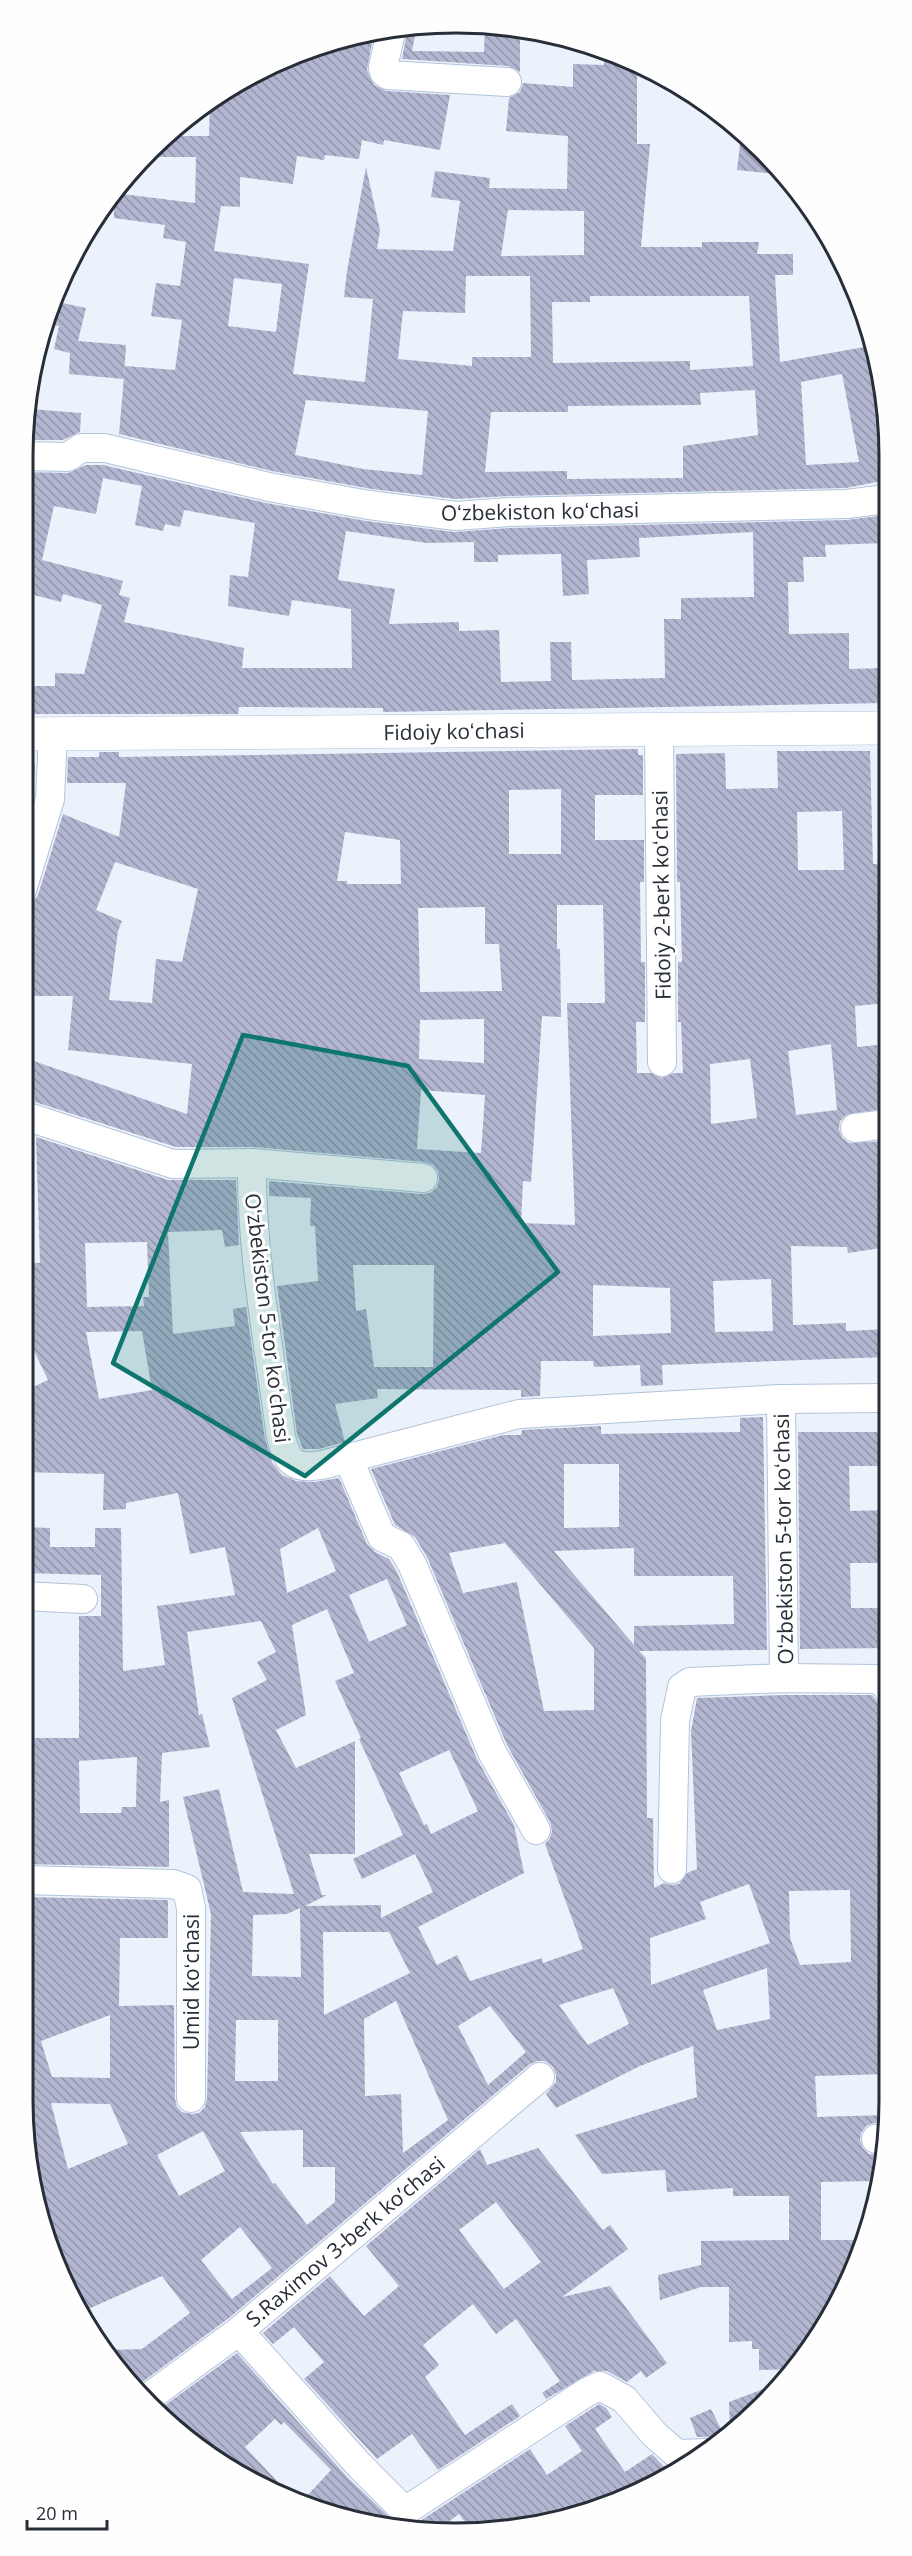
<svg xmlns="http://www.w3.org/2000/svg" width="912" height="2556" font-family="'Open Sans',sans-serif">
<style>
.building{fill:url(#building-back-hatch);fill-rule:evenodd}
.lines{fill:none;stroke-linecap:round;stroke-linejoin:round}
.minor-casing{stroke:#b2c4da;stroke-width:30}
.tertiary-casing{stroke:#b2c4da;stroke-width:34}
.minor{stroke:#fff;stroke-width:28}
.tertiary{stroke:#fff;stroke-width:33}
.marked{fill:#0f766e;fill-opacity:0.2;stroke:#0f766e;stroke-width:4.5;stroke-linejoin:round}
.labels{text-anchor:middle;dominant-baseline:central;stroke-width:6;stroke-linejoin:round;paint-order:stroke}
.street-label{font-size:21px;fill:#272e37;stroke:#fefefe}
.rim{fill:none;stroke:#272e37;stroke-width:3}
</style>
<defs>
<pattern id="building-back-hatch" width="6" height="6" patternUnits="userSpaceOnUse" patternTransform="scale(1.5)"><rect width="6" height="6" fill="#b3b6d0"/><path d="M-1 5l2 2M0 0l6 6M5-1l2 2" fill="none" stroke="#9294aa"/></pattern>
</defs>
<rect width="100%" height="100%" fill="#ebf2fb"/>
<g class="building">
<polygon points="485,24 520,29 520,72 508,66 402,59 408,26 417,26 412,51 484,52"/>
<path d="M 374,32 L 367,70 L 374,85 L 387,91 L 450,95 L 440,150 L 384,140 L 383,145 L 362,140 L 359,159 L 325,155 L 324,160 L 297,156 L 293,184 L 240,177 L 240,207 L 221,206 L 214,251 L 309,264 L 293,374 L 365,382 L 373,299 L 344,297 L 347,271 L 366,167 L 380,230 L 377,249 L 453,251 L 460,201 L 431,197 L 435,171 L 490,178 L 489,188 L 567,189 L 568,136 L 506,131 L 509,98 L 520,92 L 523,83 L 573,87 L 573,64 L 604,65 L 604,52 L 637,66 L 637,144 L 650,144 L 641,247 L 702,247 L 702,242 L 759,242 L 757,254 L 793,254 L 793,275 L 775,275 L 780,362 L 870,346 L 886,399 L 886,439 L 880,440 L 882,481 L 846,488 L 509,496 L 456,499 L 372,489 L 272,471 L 119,434 L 125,366 L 175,370 L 182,320 L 151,316 L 156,283 L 180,286 L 186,242 L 163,238 L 165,225 L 114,218 L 114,193 L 195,203 L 196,157 L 145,157 L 165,136 L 209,136 L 210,101 L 239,81 L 316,46 L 338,41 L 360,43 L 361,35 ZM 508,210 L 584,211 L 584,255 L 501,256 ZM 466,276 L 530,276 L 531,357 L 472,357 L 472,366 L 398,359 L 403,311 L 465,313 ZM 234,278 L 282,284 L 276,332 L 228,326 ZM 590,296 L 749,296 L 753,366 L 690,370 L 690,361 L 553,363 L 552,302 L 590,302 ZM 842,374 L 859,462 L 806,465 L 801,382 ZM 755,390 L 758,435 L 683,446 L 683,478 L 567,479 L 567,471 L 485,472 L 491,412 L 568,412 L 568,406 L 701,405 L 700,393 ZM 306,400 L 428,411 L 422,475 L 363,469 L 295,455 Z"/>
<polygon points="741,136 782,170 785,175 737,170"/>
<polygon points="53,301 86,308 78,341 126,345 124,379 69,374 70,353 54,349 59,326 45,323"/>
<polygon points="29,409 81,413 80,432 63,440 25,440"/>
<path d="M 86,465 L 103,465 L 266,503 L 366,521 L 454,532 L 510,528 L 847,520 L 886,515 L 886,543 L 825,545 L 826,557 L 803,557 L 804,582 L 788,582 L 789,634 L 849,633 L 849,669 L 886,668 L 886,703 L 383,712 L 383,708 L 239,707 L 238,714 L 22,714 L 22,686 L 55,686 L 55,673 L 84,674 L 102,605 L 63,594 L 61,602 L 34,595 L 31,606 L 22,605 L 22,472 L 68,473 ZM 103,478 L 142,486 L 135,525 L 163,531 L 165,524 L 180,527 L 184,510 L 255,523 L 248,577 L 230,575 L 228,606 L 289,616 L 292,600 L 351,609 L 352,668 L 242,668 L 244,648 L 124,622 L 130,598 L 119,595 L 123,581 L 42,560 L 54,506 L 96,514 ZM 346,531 L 427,543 L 474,542 L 474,562 L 498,562 L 498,555 L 561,554 L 563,596 L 589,594 L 587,560 L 640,557 L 639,538 L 753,532 L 754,597 L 681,598 L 681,619 L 664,619 L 665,678 L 572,680 L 571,642 L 550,642 L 551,681 L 501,682 L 499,630 L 459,631 L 459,622 L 389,624 L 395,589 L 338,580 Z"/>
<path d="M 638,749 L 638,755 L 643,755 L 643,795 L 595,795 L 595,840 L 644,840 L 644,882 L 640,882 L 641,962 L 645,962 L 645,1022 L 636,1022 L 637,1073 L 651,1073 L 662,1078 L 674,1073 L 683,1073 L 681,1022 L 678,1022 L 678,962 L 682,962 L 680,882 L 677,882 L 676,754 L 725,753 L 726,789 L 778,788 L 777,751 L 870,751 L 873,864 L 887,864 L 887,1003 L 855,1006 L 857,1047 L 877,1045 L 881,1085 L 887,1084 L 887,1108 L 846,1115 L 840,1121 L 839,1129 L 842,1138 L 849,1143 L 887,1141 L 888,1247 L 848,1253 L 847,1247 L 791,1246 L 793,1325 L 846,1323 L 846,1331 L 888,1329 L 888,1357 L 662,1365 L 663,1385 L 641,1386 L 640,1365 L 594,1367 L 593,1361 L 541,1361 L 540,1396 L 521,1397 L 521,1390 L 377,1389 L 378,1398 L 335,1404 L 345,1442 L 319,1449 L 303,1449 L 297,1434 L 277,1286 L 318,1281 L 315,1226 L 310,1226 L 311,1198 L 269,1196 L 269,1181 L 422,1194 L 430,1193 L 437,1187 L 439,1179 L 438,1172 L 433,1165 L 424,1162 L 253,1147 L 176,1147 L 35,1102 L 35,1095 L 22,1096 L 22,1057 L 187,1114 L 192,1064 L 68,1050 L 73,996 L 22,996 L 22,906 L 33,902 L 38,895 L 63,814 L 119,837 L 126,783 L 67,783 L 68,757 L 99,757 L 99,752 L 119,752 L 119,757 ZM 561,789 L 561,854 L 509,854 L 509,790 ZM 842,811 L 844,870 L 798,870 L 797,812 ZM 345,832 L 400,840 L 401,884 L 347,884 L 347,881 L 337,881 ZM 115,862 L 198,889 L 182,962 L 156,959 L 152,1003 L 109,1000 L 118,931 L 122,921 L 96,910 ZM 557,905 L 603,905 L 605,1003 L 567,1003 L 575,1225 L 521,1223 L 523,1181 L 531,1182 L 542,1016 L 561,1017 L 560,949 L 557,949 ZM 485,907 L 485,944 L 499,944 L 502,991 L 420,992 L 418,908 ZM 484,1019 L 484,1063 L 419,1059 L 420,1020 ZM 831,1044 L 837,1110 L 796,1115 L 788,1051 ZM 750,1059 L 757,1118 L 711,1124 L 710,1064 ZM 421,1090 L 485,1095 L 481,1153 L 417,1149 ZM 353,1265 L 434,1265 L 433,1367 L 374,1367 L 366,1309 L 356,1311 ZM 771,1279 L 773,1331 L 715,1332 L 713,1281 ZM 593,1285 L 670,1288 L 671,1333 L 593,1336 Z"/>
<polygon points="22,764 35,764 34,784 22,784"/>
<path d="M 36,1137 L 168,1180 L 236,1180 L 239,1245 L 225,1247 L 222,1230 L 168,1232 L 173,1334 L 235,1326 L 233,1309 L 246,1307 L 265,1439 L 272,1462 L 282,1475 L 296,1481 L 314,1482 L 339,1478 L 367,1544 L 375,1552 L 389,1559 L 397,1572 L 477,1759 L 514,1825 L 524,1873 L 418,1927 L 437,1965 L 457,1955 L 470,1981 L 542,1958 L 543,1963 L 583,1949 L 545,1844 L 550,1838 L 552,1831 L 550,1822 L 507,1745 L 427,1557 L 415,1537 L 395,1525 L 371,1469 L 503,1435 L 521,1435 L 522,1430 L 601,1426 L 601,1434 L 740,1432 L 740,1418 L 763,1417 L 767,1650 L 639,1651 L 646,1658 L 647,1818 L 653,1818 L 654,1888 L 664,1883 L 671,1885 L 679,1884 L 687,1873 L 697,1869 L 691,1731 L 697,1698 L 784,1695 L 872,1695 L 879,1704 L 884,1961 L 889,1961 L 889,2074 L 815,2076 L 817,2117 L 887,2115 L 887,2122 L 874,2123 L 866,2126 L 861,2133 L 860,2140 L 863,2148 L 869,2154 L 882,2155 L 879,2181 L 821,2182 L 821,2240 L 862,2240 L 816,2341 L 793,2369 L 759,2370 L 759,2349 L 752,2349 L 752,2341 L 729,2342 L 729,2287 L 701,2287 L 660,2300 L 658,2275 L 701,2265 L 701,2241 L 789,2240 L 789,2196 L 733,2196 L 733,2188 L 667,2192 L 665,2170 L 602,2174 L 575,2135 L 697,2097 L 693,2046 L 640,2066 L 556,2108 L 546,2094 L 556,2082 L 556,2075 L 553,2067 L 545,2061 L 538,2061 L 530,2064 L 229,2318 L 133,2389 L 108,2350 L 142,2349 L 190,2313 L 162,2276 L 84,2311 L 55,2266 L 31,2184 L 22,2100 L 22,1998 L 25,1998 L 22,1897 L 168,1900 L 168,1938 L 120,1938 L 119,2006 L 174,2005 L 175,2099 L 177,2107 L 182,2112 L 192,2114 L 199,2113 L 205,2107 L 207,2098 L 211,1914 L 183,1797 L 219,1789 L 243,1892 L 294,1894 L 232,1698 L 267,1680 L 257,1662 L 276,1652 L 261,1621 L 187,1632 L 199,1715 L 202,1714 L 210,1747 L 162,1753 L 160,1802 L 169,1800 L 169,1867 L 22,1864 L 22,1738 L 79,1738 L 79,1616 L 101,1616 L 101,1575 L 22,1573 L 22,1527 L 50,1528 L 50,1547 L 95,1547 L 95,1528 L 121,1528 L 123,1671 L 165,1665 L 157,1606 L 235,1595 L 225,1547 L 190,1554 L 178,1493 L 126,1503 L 126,1509 L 103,1510 L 104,1474 L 22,1472 L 22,1392 L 48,1380 L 28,1338 L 22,1335 L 22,1263 L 40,1263 ZM 147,1242 L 149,1297 L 143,1297 L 144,1306 L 87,1307 L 85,1243 ZM 142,1331 L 152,1390 L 99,1399 L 86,1332 ZM 564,1464 L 619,1464 L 619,1527 L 564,1528 ZM 318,1528 L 336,1571 L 287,1593 L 280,1549 ZM 505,1543 L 594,1648 L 594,1710 L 544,1711 L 517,1582 L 463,1593 L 449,1553 ZM 634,1548 L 634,1576 L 733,1576 L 734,1624 L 634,1626 L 634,1645 L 554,1551 ZM 387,1579 L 407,1625 L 369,1642 L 349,1595 ZM 327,1609 L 354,1673 L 335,1681 L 361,1738 L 359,1739 L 403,1835 L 353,1859 L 362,1879 L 415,1854 L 433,1892 L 381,1918 L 381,1905 L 305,1906 L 327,1895 L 322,1895 L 309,1854 L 355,1854 L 355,1741 L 296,1768 L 276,1730 L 306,1715 L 292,1625 ZM 449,1750 L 478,1811 L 431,1834 L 427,1824 L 424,1825 L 399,1773 ZM 137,1757 L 136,1807 L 122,1807 L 121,1813 L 80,1813 L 79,1761 ZM 749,1884 L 770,1943 L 651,1985 L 650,1938 L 706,1919 L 700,1902 ZM 850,1890 L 851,1962 L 800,1965 L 790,1938 L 789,1891 ZM 300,1908 L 301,1977 L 252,1976 L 253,1915 L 287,1914 ZM 323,1932 L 389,1932 L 410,1973 L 324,2015 ZM 767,1968 L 770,2019 L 717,2030 L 703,1990 ZM 613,1988 L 629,2024 L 588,2045 L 559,2005 ZM 396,2001 L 448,2120 L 403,2153 L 401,2094 L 365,2096 L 364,2019 ZM 490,2006 L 526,2052 L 488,2085 L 458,2026 ZM 110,2015 L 110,2078 L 52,2077 L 41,2041 ZM 236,2020 L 278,2020 L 278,2081 L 235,2081 ZM 51,2103 L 110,2104 L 128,2144 L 68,2169 ZM 303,2130 L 303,2167 L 335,2167 L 335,2202 L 307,2225 L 275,2183 L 273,2184 L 240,2132 ZM 203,2131 L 225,2171 L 179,2196 L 157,2155 ZM 240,2227 L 272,2268 L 232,2299 L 201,2260 Z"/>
<polygon points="798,1432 888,1432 888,1466 849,1466 850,1511 888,1510 888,1563 850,1563 851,1608 888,1608 888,1648 800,1649"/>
<path d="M 538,2148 L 603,2230 L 610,2225 L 628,2249 L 562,2297 L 610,2286 L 667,2363 L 646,2378 L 641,2371 L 627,2382 L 607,2371 L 594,2371 L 546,2399 L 542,2393 L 560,2381 L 516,2319 L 496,2334 L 473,2304 L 423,2345 L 439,2365 L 425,2377 L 465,2435 L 512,2404 L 520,2416 L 438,2470 L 412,2434 L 377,2459 L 304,2379 L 324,2362 L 294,2327 L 273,2344 L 263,2333 L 330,2276 L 364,2316 L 399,2286 L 366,2246 L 480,2149 L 487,2165 ZM 496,2202 L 541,2262 L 504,2289 L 459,2230 Z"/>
<polygon points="237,2353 348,2478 400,2527 414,2525 530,2449 547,2475 582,2451 565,2426 599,2404 606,2408 612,2417 595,2429 625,2472 652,2454 670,2473 568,2519 484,2533 473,2532 459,2514 436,2531 400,2530 303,2500 331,2470 284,2422 281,2425 275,2419 245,2447 293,2498 264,2489 192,2444 157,2411"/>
<polygon points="784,2381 763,2406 730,2434 729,2402"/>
<polygon points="711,2409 722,2431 707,2437 697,2437 690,2418"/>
</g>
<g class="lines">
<defs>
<g id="minor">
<polyline points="392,28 383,67 384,72 388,75 507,82"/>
<polyline points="23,456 68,457 81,448 105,448 269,487 369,505 456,516 509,512 847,504 878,500 886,497"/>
<polyline points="659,729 662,1062"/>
<polyline points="22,890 50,799 53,734"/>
<path d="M 22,1115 L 173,1164 L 252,1163 C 251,1254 269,1346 281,1437 C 288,1464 294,1469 322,1465 L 519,1414 L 781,1399 L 888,1398"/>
<polyline points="855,1128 887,1124"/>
<polyline points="252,1163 423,1178"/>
<polyline points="781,1399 784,1678"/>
<polyline points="348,1458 382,1537 401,1546 412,1564 492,1752 536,1830"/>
<polyline points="22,1596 83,1599"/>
<polyline points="672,1869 675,1721 682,1687 690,1682 784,1678 877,1679 886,1685 889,1691"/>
<polyline points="22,1880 173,1884 187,1889 191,1908 191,2098"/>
<polyline points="876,2139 884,2138"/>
<polyline points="239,2331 360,2466 405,2511 587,2392 600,2386 624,2399 655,2435 677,2454 685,2466"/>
<polyline points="145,2400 239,2331 540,2077"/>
<polyline points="677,2454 706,2453"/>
</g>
<polyline id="tertiary" points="22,734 886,728"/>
</defs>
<use href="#minor" class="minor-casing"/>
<use href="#tertiary" class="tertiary-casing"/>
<use href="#minor" class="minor"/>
<use href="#tertiary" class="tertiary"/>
</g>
<path class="marked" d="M 243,1035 L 408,1066 L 558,1272 L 305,1476 L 113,1363 Z"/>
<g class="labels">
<g class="street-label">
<text transform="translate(540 511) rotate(-1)">Oʻzbekiston koʻchasi</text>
<text transform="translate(454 731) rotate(-1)">Fidoiy koʻchasi</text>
<text transform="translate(661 895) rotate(-91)">Fidoiy 2-berk koʻchasi</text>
<text transform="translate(268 1318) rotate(83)">Oʻzbekiston 5-tor koʻchasi</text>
<text transform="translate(783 1539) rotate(-91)">Oʻzbekiston 5-tor koʻchasi</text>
<text transform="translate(191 1982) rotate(-90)">Umid koʻchasi</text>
<text transform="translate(345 2241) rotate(-40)">S.Raximov 3-berk koʼchasi</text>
</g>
</g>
<path d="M0 0H912V2556H0ZM456 33H456A423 423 0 0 1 879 456V2100A423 423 0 0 1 456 2523H456A423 423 0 0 1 33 2100V456A423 423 0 0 1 456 33Z" fill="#fefefe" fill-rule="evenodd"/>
<path class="rim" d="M456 33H456A423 423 0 0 1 879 456V2100A423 423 0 0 1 456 2523H456A423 423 0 0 1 33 2100V456A423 423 0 0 1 456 33Z"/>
<path d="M27 2520v9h80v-9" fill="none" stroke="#272e37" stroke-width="3"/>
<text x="36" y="2520" font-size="18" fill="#272e37" stroke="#fefefe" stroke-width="4.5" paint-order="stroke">20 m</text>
</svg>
